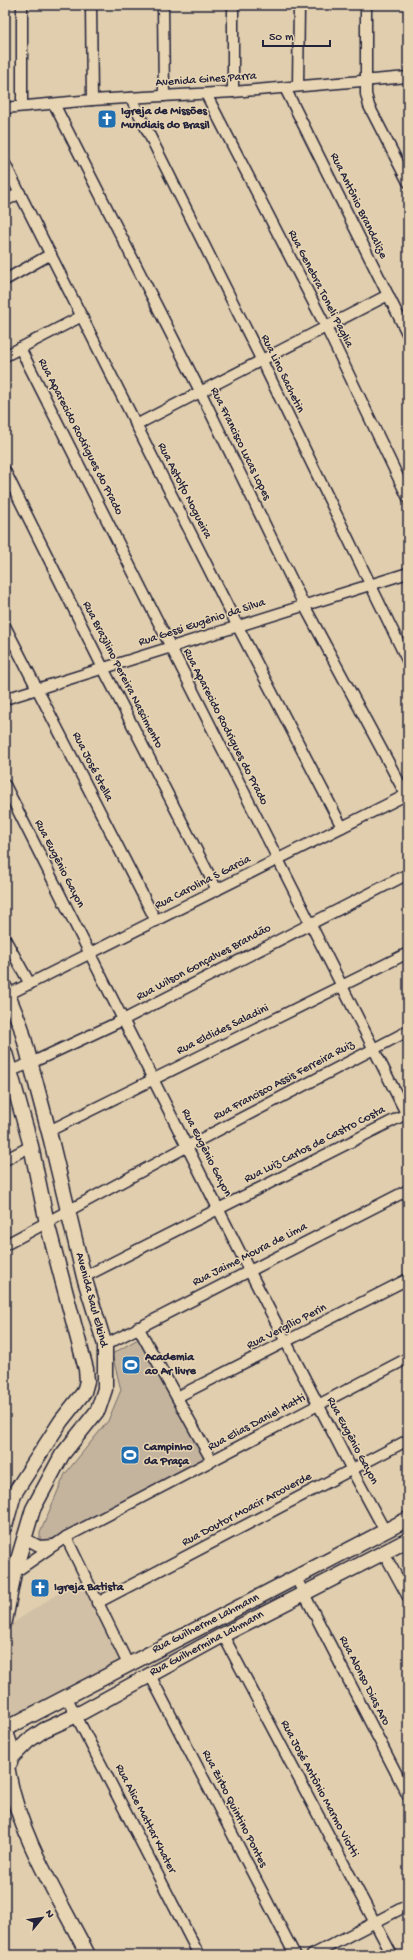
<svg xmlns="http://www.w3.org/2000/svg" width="413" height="1960" font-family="'Gochi Hand',sans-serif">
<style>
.built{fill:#d1c0a5}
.green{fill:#c4b49d;stroke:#736b6c}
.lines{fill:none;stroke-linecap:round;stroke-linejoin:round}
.street-casing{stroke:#22223b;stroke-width:13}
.secondary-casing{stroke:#22223b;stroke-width:17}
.street{stroke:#e8d5b3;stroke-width:10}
.secondary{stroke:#e8d5b3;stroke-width:14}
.labels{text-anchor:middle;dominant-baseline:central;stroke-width:3;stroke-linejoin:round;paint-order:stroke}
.street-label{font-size:12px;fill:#22223b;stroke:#e8d5b3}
.poi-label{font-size:12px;font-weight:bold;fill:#22223b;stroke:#e8d5b3;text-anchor:start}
</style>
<rect width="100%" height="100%" fill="#e0ceae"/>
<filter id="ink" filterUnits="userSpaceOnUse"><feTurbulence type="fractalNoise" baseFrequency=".025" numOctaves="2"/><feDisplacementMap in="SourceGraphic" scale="8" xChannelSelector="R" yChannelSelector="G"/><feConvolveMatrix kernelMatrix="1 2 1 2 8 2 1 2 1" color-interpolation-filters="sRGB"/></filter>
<g filter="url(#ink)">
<polygon class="built" points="79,1580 121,1661 5,1724 5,1668 13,1623"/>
<polygon class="green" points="138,1339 205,1459 45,1543 40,1539 40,1533 65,1474 108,1421 121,1390 112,1354"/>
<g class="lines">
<defs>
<g id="street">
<polyline points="22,5 22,106"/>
<polyline points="91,5 92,100"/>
<polyline points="163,5 164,96"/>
<polyline points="233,5 233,92"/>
<polyline points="366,5 366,94 369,106 408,182"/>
<polyline points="298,86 299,5"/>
<polyline points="285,88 408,335"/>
<polyline points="206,94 326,327 408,498"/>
<polyline points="131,98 261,359 408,662"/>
<polyline points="54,104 200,391 304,605 406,795"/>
<polyline points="5,108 92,100 233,92 408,77"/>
<polyline points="5,164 237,625 342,827"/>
<polyline points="5,201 20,193"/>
<polyline points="5,280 51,254"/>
<polyline points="20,348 408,1117"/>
<polyline points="5,356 82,316"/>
<polyline points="136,425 388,295"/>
<polyline points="5,471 103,668 217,890"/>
<polyline points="5,626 156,921"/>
<polyline points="5,699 408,573"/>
<polyline points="5,785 249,1270 352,1470 385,1531"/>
<polyline points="5,939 30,984"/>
<polyline points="9,994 408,794"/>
<polyline points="5,1073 31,1063 123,1020 408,874"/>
<polyline points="49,1131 408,953"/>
<polyline points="5,1160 31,1146"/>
<polyline points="5,1245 188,1146 408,1031"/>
<polyline points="84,1277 408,1113"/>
<polyline points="138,1327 212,1461"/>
<polyline points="105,1345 408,1190"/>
<polyline points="177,1397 408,1279"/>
<polyline points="66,1537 128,1664"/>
<polyline points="24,1538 39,1546 54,1545"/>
<polyline points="384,1553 408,1597"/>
<polyline points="14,1573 66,1537 408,1358"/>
<polyline points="296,1578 408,1796"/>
<polyline points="97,1603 408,1440"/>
<polyline points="223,1635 392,1955"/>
<polyline points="150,1675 295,1955"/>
<polyline points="66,1696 199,1955"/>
<polyline points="312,1955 408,1905"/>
</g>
<g id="secondary">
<polyline points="5,988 21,1027 51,1140 84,1277 105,1345 105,1389 98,1410 62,1455 33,1509 14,1573 5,1621"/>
<polyline points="5,1053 31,1146 47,1223 86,1369 87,1381 84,1392 61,1421 14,1494 5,1526"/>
<polyline points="5,1729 408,1519"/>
<path d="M 5,1731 C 10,1742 13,1751 10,1763"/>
<polyline points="12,1757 28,1741 44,1730 77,1715 223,1635 408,1540"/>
<path d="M 8,1771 C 18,1834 59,1898 88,1955"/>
</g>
</defs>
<use href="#street" class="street-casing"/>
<use href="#secondary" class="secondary-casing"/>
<use href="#street" class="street"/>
<use href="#secondary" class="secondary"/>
</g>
</g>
<defs>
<symbol id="church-square" viewBox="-11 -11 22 22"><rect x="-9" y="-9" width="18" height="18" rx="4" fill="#1f6fb2" stroke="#e8d5b3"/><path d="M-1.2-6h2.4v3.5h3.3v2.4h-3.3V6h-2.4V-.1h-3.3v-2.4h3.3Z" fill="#fff"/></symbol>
<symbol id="stadium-square" viewBox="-11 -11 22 22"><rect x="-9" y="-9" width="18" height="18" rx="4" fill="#1f6fb2" stroke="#e8d5b3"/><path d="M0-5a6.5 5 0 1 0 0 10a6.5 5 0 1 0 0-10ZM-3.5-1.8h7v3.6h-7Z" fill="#fff"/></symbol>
</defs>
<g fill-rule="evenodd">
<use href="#church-square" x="96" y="108" width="22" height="22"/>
<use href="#stadium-square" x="120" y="1354" width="22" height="22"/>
<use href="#stadium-square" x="119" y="1444" width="22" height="22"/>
<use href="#church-square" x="29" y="1577" width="22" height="22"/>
</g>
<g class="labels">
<g class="street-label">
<text transform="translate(206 80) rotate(-4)">Avenida Gines Parra</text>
<text transform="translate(358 206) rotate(64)">Rua Antônio Brandalize</text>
<text transform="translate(320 289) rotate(63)">Rua Genebra Toneli Paglia</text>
<text transform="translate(282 374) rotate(64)">Rua Lino Sachetin</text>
<text transform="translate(80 437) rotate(63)">Rua Aparecido Rodrigues do Prado</text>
<text transform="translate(240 444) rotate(64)">Rua Francisco Lucas Lopes</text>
<text transform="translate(184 491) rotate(63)">Rua Astolfo Nogueira</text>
<text transform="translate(202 623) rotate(-18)">Rua Gessi Eugênio da Silva</text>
<text transform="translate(122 675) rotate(63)">Rua Brazilino Pereira Nascimento</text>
<text transform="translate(225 727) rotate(63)">Rua Aparecido Rodrigues do Prado</text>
<text transform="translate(92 767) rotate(63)">Rua José Stella</text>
<text transform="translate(59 864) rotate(63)">Rua Eugênio Gayon</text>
<text transform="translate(203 883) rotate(-27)">Rua Carolina S Garcia</text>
<text transform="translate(204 963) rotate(-28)">Rua Wilson Gonçalves Brandão</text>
<text transform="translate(223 1030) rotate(-26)">Rua Elclides Saladini</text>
<text transform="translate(284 1081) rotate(-28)">Rua Francisco Assis Ferreira Ruiz</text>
<text transform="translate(315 1145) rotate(-27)">Rua Luiz Carlos de Castro Costa</text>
<text transform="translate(206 1153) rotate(63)">Rua Eugênio Gayon</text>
<text transform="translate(250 1255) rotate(-27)">Rua Jaime Moura de Lima</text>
<text transform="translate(91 1300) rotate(75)">Avenida Saul Elkind</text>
<text transform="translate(287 1327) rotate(-27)">Rua Vergílio Perin</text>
<text transform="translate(257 1423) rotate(-28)">Rua Elias Daniel Hatti</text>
<text transform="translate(352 1441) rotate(62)">Rua Eugênio Gayon</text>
<text transform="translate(247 1510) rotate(-28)">Rua Doutor Moacir Arcoverde</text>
<text transform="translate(206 1624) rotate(-27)">Rua Guilherme Lahmann</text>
<text transform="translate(207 1644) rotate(-28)">Rua Guilhermina Lahmann</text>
<text transform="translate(364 1681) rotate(63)">Rua Alonso Dias Aro</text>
<text transform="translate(319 1789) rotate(62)">Rua José Antônio Marmo Viotti</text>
<text transform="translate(234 1809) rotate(63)">Rua Zirbo Quintino Pontes</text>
<text transform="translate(145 1819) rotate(63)">Rua Alice Mattar Khater</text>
</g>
<g class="poi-label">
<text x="121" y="112">Igreja de Missões<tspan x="121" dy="14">Mundiais do Brasil</tspan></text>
<text x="145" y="1358">Academia<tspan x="145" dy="14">ao Ar livre</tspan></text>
<text x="144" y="1448">Campinho<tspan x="144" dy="14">da Praça</tspan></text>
<text x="54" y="1588">Igreja Batista</text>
</g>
</g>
<rect width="413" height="1960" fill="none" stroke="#e8d5b3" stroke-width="20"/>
<rect x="10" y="10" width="393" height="1940" fill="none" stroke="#22223b" stroke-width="1.5" filter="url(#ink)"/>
<g transform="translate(42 1918) rotate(61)" stroke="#e8d5b3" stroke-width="3" paint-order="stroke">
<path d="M0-3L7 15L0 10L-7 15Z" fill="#22223b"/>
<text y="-6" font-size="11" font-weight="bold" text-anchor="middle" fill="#22223b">N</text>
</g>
<path d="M263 40v6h67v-6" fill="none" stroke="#22223b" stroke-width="2"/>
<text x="269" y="40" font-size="12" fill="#22223b" stroke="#e8d5b3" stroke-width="3" paint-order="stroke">50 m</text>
</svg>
